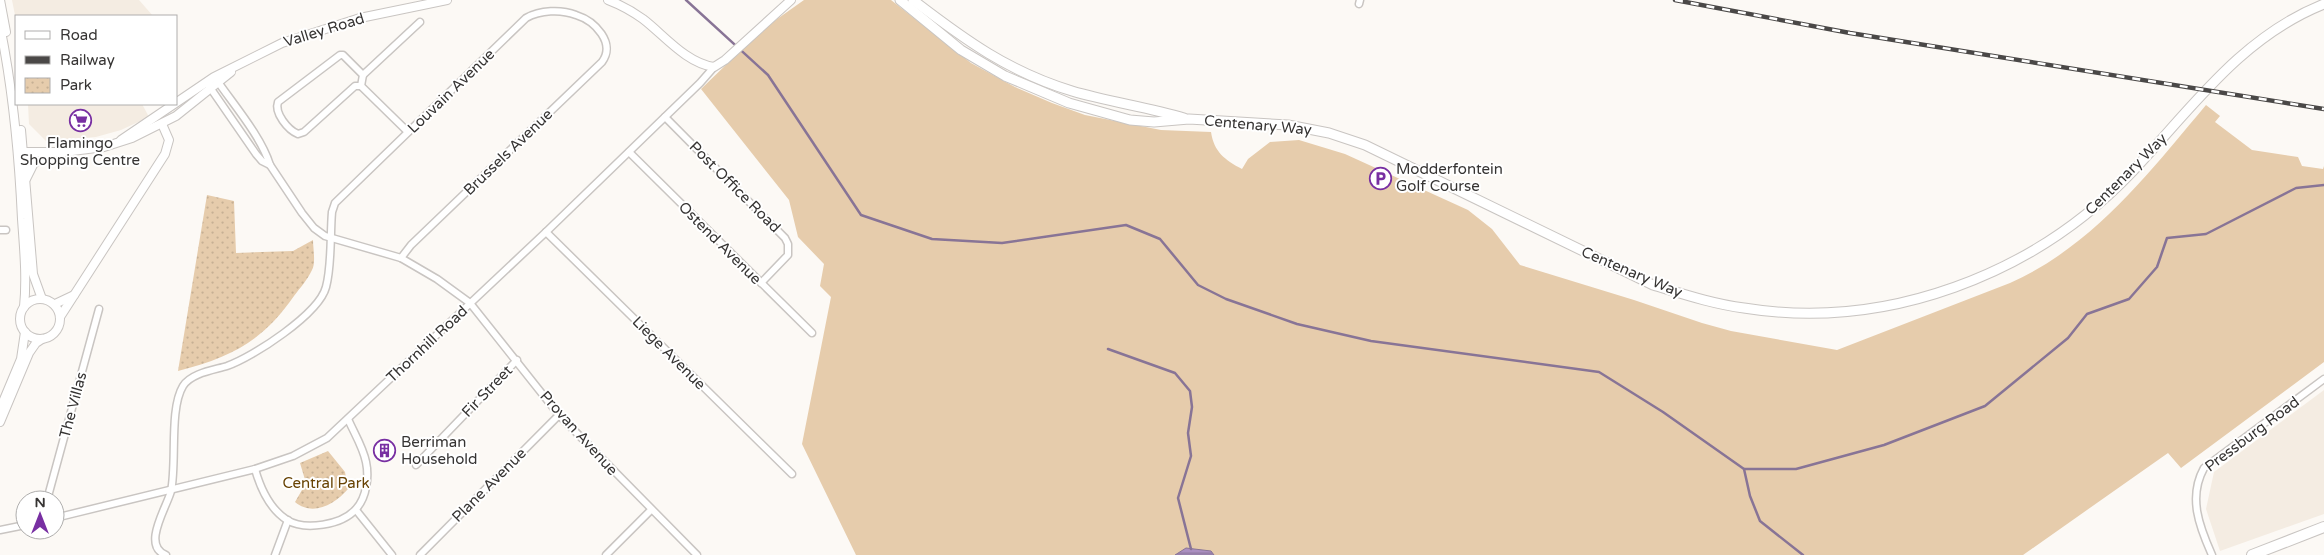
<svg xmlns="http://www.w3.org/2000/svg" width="2324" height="555" font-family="'Varela Round',sans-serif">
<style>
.built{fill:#f4ece2}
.green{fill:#e6ccac}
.park{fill:url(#park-dots)}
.water{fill:url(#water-rules);stroke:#887496}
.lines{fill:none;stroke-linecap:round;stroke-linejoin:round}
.stream{stroke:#887496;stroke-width:2.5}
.minor-casing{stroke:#c9c5c2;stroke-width:9}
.tertiary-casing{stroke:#c9c5c2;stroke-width:10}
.secondary-casing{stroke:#c9c5c2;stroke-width:11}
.primary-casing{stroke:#c9c5c2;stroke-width:12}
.minor{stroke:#fff;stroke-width:6}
.tertiary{stroke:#fff;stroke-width:8}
.secondary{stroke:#fff;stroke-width:9}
.primary{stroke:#fff;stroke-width:10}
.rail-casing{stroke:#4a4847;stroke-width:4.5}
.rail{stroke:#fff;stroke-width:2.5;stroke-dasharray:8;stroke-linecap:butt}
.labels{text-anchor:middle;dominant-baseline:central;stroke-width:4;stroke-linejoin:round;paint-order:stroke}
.street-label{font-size:15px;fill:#363433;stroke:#fff}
.poi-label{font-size:15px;fill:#363433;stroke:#fff;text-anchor:start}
.park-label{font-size:15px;fill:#684304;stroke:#fff}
</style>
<defs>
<pattern id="park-dots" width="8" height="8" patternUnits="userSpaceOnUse" patternTransform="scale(1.25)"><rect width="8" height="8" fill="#e6ccac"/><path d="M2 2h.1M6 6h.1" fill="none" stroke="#c6b094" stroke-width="1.8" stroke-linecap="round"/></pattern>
<pattern id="water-rules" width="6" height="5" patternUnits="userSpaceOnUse" patternTransform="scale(1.25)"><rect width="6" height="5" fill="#ab8fc1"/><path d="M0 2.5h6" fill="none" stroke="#8c769d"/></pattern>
</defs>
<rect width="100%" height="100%" fill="#fcf9f5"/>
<g class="built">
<polygon points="12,0 139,0 153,16 16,16 16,20"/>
<polygon points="28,104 142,104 149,117 121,130 96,137 46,141 29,124"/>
<polygon points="2324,390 2324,514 2220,551 2206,509 2214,472"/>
</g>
<path class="green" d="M 804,0 L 891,0 L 971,63 L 1015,87 L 1052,103 L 1085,115 L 1161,130 L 1211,132 C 1214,152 1225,160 1242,169 L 1248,159 L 1270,142 L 1299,140 L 1345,154 L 1468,210 L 1492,229 L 1520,265 L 1634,300 L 1702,323 L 1731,331 L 1837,350 L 2010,283 C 2093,246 2149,173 2206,105 L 2220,116 L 2215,122 L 2252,150 L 2298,157 L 2302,166 L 2323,169 L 2324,166 L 2324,362 L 2181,468 L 2168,453 L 2023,555 L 856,555 L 802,444 L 831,297 L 820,286 L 824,264 L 798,237 L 789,200 L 701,89 L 763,29 Z"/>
<g class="park">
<path d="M 207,195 L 234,201 L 236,253 L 293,251 L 313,240 C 313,248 316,263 312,270 C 308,279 300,288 294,296 C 262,342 231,357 178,371 Z"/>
<path d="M 328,451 L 345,472 L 348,489 C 335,504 313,517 295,502 L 306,483 L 300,463 Z"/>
</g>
<polygon class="water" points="1186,548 1211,551 1214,555 1175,555"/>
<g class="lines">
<g class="stream">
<polyline points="686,0 768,75 861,215 932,239 1002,243 1126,225 1160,239 1198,285 1226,299 1297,324 1371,341 1599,372 1663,412 1744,469 1796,469 1884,445 1985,406 2068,338 2087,314 2129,299 2157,267 2167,238 2206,234 2296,188 2324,185"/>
<polyline points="1108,349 1175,373 1190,391 1192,407 1188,433 1191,456 1178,498 1191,549"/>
<polyline points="1744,469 1750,496 1760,521 1803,555"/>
</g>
<defs>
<g id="minor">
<polyline points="1359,4 1360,0"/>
<path d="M 340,55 L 343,55 L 363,75 L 361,86 L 355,86 L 304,132 L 298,134 C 288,130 274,113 278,102 Z"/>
<polyline points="363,75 420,22"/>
<path d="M 216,79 C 233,104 261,136 270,165 L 302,213 L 314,228 L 325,236 L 401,258 L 437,279 L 470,303 L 559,415 L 697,555"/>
<polyline points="209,86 256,154 262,161 270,165"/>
<polyline points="361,86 408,132"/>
<polyline points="665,117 785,238 788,244 788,255 761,283"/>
<polyline points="629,152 812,333"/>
<polyline points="0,230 6,230"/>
<polyline points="546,232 792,474"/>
<polyline points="416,465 517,360"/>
<path d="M 255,469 C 260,487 270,509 287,520 C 305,531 342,525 356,509 C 367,497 369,476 366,462 C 363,447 354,433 348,419"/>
<polyline points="47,500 99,309"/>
<polyline points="356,510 392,555"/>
<polyline points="55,518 255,469 293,456 327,438 546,232 700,83 714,67"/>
<polyline points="0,530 25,525"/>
<path d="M 166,555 C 141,546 167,507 171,491 C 177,463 169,409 183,386 C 191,373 214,370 227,366 C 253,357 319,314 326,287 C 332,265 330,235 332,212 L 335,203 L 526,18 C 540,10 561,9 576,15 C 595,21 616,43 602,62 L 411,245 L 401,258"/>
<polyline points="275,555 288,520"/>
<polyline points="420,555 559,415"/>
<polyline points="606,555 651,510"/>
<path d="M 2212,555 C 2199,526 2188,497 2204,468 L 2324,379"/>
</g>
<g id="tertiary">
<polyline points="0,0 6,32"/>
<path d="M 608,0 C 621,5 632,11 643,19 C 664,35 686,63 714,67 L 725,60 L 791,0"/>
<path d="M 0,26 C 13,90 19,154 22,219 C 24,248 27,277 24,307"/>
<polyline points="21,130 33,274 42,299"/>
<polyline points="121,140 214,77 282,43 360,18 447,0"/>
<polyline points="19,152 64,152 104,147 132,138 176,116 231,72"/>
<polyline points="26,179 34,163 50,155"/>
<circle cx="40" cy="319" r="20"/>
<polyline points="55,304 74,295"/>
<polyline points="60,317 165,154 169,140 162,124"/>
<polyline points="0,409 21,359 25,332"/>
<polyline points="0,422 29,353 36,343 42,339"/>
</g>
<g id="secondary">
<path d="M 900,0 L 961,50 L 1005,76 L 1069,103 L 1130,120 L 1154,122 L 1189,119 L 1288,125 L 1329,133 L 1365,145 L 1653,285 C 1683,294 1713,304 1744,308 C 1886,331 2034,275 2132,172 C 2191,109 2241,37 2324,4"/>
<path d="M 913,0 C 965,40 1009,72 1072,91 C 1109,102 1148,107 1184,118"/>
</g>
<polyline id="primary" points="2252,555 2324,527"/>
</defs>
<use href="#minor" class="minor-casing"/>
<use href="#tertiary" class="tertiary-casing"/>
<use href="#secondary" class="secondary-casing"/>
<use href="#primary" class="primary-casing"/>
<use href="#minor" class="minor"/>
<use href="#tertiary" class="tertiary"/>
<use href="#secondary" class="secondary"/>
<use href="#primary" class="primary"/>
<defs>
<polyline id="rail" points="1675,0 1850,33 2324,109"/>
</defs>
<use href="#rail" class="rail-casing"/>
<use href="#rail" class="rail"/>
</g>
<defs>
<symbol id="supermarket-ring" viewBox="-11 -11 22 22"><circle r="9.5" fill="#fff" stroke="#782fa2" stroke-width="1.5"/><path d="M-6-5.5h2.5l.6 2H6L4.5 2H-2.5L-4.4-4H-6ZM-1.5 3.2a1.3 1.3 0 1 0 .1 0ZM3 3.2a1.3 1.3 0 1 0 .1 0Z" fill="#782fa2"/></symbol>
<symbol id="parking-ring" viewBox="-11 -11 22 22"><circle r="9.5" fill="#fff" stroke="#782fa2" stroke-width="1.5"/><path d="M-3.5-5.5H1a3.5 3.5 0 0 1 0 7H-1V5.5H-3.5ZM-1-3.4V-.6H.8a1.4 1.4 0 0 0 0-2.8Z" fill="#782fa2"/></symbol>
<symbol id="building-ring" viewBox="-11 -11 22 22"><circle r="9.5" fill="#fff" stroke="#782fa2" stroke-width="1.5"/><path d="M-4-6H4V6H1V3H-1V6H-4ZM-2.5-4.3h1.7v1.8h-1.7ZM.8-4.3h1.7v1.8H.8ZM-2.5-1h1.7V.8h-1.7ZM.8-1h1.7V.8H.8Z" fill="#782fa2"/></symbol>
</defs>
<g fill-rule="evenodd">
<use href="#supermarket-ring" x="68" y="108" width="25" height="25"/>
<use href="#parking-ring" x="1368" y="166" width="25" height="25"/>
<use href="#building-ring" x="372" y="438" width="25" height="25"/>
</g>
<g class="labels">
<g class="street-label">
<text transform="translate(324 30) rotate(-17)">Valley Road</text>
<text transform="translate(451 91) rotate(-44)">Louvain Avenue</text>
<text transform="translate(1258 125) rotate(5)">Centenary Way</text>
<text transform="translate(508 152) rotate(-44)">Brussels Avenue</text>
<text transform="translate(2126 174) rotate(-45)">Centenary Way</text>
<text transform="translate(735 187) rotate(45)">Post Office Road</text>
<text transform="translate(720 243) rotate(45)">Ostend Avenue</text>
<text transform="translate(1632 272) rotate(23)">Centenary Way</text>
<text transform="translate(427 344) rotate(-43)">Thornhill Road</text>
<text transform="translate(669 353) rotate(45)">Liege Avenue</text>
<text transform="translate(487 391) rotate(-46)">Fir Street</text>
<text transform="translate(73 405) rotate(-75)">The Villas</text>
<text transform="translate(579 433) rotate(48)">Provan Avenue</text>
<text transform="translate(2252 434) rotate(-37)">Pressburg Road</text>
<text transform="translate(489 485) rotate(-45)">Plane Avenue</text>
</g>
<g class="poi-label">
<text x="80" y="143" text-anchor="middle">Flamingo<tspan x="80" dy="17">Shopping Centre</tspan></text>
<text x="1396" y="169">Modderfontein<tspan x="1396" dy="17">Golf Course</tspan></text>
<text x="401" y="442">Berriman<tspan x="401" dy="17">Household</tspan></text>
</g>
<g class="park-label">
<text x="326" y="483">Central Park</text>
</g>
</g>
<rect x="15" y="15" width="162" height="90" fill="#ffffff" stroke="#afaead"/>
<rect x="25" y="31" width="25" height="8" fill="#ffffff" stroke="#afaead"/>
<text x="60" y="40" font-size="15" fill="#363433">Road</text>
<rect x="25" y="56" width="25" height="8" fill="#4a4847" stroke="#afaead"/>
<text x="60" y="65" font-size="15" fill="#363433">Railway</text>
<rect x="25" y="78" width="25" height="15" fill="url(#park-dots)" stroke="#afaead"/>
<text x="60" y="90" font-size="15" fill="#363433">Park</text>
<g transform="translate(40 515)"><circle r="24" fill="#ffffff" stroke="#afaead"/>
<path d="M0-4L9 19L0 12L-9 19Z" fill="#782fa2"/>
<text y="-8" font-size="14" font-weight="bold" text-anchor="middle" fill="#363433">N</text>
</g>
</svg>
